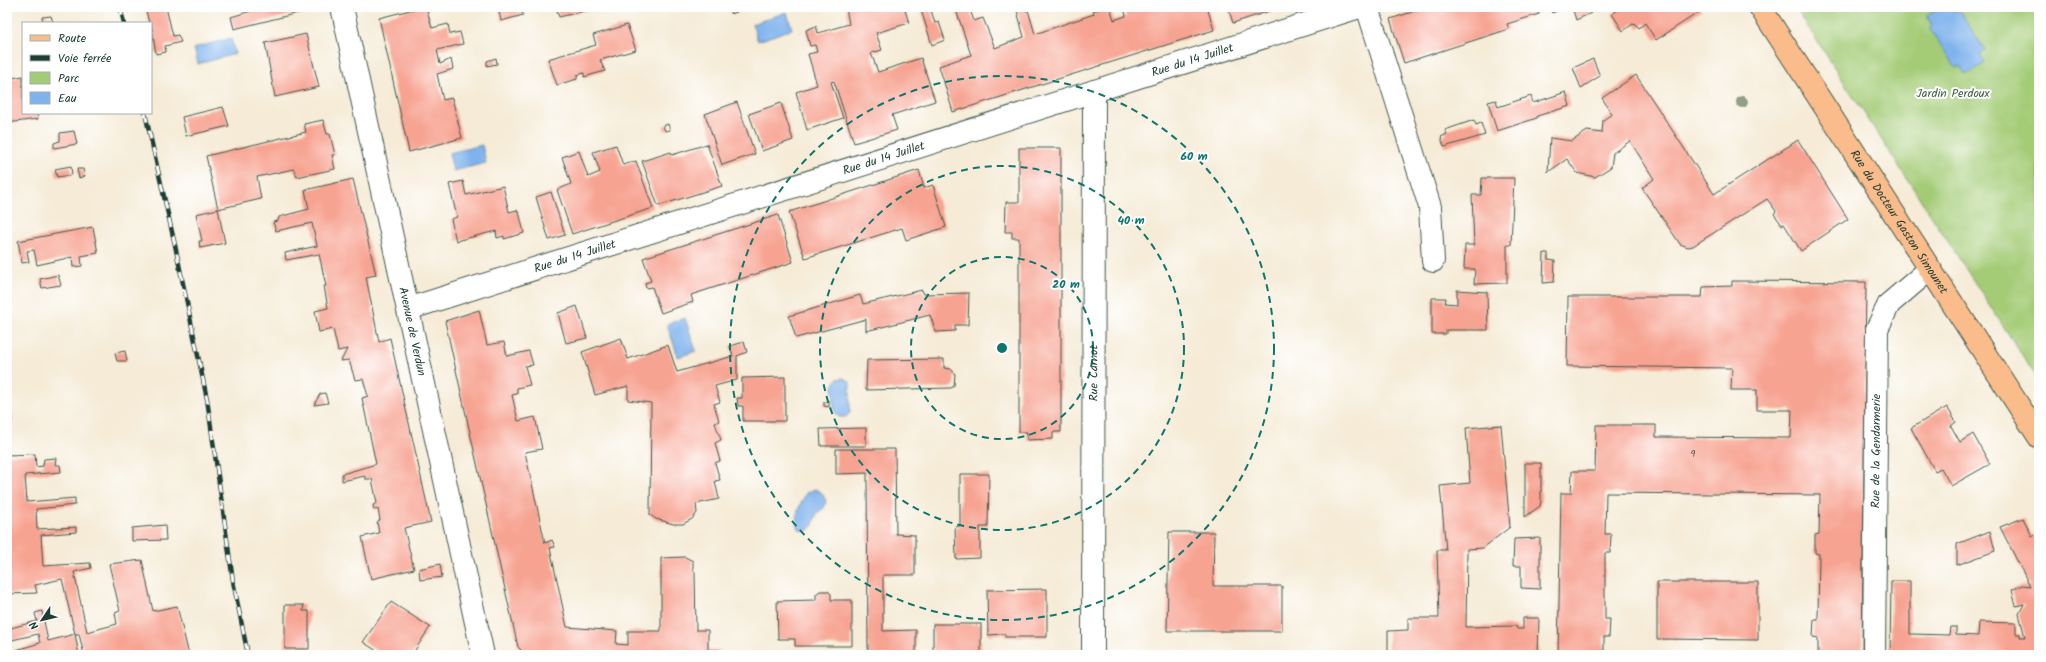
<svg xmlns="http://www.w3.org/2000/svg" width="2046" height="662" font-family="Kalam,sans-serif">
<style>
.green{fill:#a4cc77;stroke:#628456}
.water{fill:#80b3ed;stroke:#507890}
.building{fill:#f7a391}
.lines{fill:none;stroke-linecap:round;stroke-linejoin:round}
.minor-casing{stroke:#3f574c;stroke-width:24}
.major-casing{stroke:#3f574c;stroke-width:24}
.minor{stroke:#fff;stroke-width:22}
.major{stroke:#f9bc8a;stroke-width:22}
.rail-casing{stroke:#1f3d34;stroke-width:4.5}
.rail{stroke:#fff;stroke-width:3;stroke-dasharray:9;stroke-linecap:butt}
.tree{fill:#919f86}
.ring{fill:none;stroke:#0f766e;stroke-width:2;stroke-dasharray:7 5}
.labels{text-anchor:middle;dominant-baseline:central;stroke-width:4;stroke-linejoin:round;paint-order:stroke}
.number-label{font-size:10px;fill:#55564b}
.street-label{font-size:12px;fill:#1f3d34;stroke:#fff}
.park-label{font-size:12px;fill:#406145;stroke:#fff}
.centre{fill:#0f766e;stroke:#fff;stroke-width:2}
.ring-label{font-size:12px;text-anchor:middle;font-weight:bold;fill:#0f766e;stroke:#fff;stroke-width:4;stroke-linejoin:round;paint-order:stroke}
</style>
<rect width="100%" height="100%" fill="#fff"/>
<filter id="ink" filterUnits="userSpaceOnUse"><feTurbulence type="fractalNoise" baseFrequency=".025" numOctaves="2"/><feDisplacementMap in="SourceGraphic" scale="8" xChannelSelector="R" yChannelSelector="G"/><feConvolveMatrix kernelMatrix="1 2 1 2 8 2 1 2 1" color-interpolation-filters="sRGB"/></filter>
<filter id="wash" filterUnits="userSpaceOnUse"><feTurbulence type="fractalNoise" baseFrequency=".012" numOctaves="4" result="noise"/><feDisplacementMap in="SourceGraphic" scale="16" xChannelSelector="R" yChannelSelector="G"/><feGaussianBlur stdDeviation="0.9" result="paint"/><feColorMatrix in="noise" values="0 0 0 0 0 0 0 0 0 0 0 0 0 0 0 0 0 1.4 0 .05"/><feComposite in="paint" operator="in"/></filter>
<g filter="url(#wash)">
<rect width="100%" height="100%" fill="#f5ebd6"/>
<polygon class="green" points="1795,7 2039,7 2039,381"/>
<g class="water">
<polygon points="1941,7 1951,7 1954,11 1958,9 1985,50 1980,54 1985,63 1966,75 1960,66 1956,68 1929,28 1932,25 1927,16"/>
<polygon points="787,12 792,29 758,41 752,24"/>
<polygon points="231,38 235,54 198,64 194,48"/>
<polygon points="482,145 486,163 453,171 449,153"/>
<polygon points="685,318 696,351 678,357 667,324"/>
<polygon points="844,378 850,382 850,413 846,417 839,417 834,411 833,387 837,379"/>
<path d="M 815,489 L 822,493 L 826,501 L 824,508 L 817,513 L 812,527 L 806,531 L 800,530 C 791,518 801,505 806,493 Z"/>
</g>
<g id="blocks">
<g class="building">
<polygon points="145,7 166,7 173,36 178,35 181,42 165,46 166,52 156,54 151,23 149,23"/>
<polygon points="264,7 318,7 318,8 234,29 231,17"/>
<polygon points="422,7 426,7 432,28 448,24 450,34 460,32 463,44 437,50 440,64 451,59 453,69 437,74 443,100 452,98 462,138 409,152 379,18"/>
<polygon points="498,7 521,7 523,15 501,21"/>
<polygon points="556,7 597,7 597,8 559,17"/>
<polygon points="736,7 737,12 731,14 729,8"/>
<polygon points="851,7 904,7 909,23 876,33 882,50 871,53 878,72 921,58 935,101 892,115 897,130 854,143 834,81 831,82 843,118 807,130 796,92 817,85 808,54 817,52 815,45 810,46 806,30 816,26 818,33 849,24 846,8"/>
<polygon points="930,7 935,23 939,22 945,40 932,45 921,10"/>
<polygon points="955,7 969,7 974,21 983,18 995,48 1024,37 1016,7 1025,7 1026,11 1028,10 1035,34 1094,14 1093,11 1103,7 1110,7 1114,20 1126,16 1124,7 1207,7 1214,30 953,112 939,66 971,55"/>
<polygon points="1228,7 1282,7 1233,23"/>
<polygon points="1428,7 1537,7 1539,14 1507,24 1509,29 1404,63 1390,19"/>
<polygon points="1550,7 1568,7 1552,13"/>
<polygon points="1572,7 1589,7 1591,13 1576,20"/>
<polygon points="1623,7 1699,7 1701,11 1656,40 1645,23 1639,28 1634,23 1623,31 1612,14"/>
<polygon points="51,16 53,22 43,23 42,17"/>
<polygon points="627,25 636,50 600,60 605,71 584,77 584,73 577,75 577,79 557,85 548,59 596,45 593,35"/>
<polygon points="306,34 319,87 275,97 265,43"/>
<polygon points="496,58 497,64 487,66 487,61"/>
<polygon points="1593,59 1600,76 1581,88 1573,68"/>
<polygon points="1636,75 1714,194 1798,140 1848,219 1801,251 1784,224 1782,225 1774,214 1776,211 1767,199 1693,246 1688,247 1680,244 1642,188 1654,179 1630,141 1613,153 1611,167 1595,177 1577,173 1567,159 1548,172 1550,138 1572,141 1587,131 1602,133 1603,120 1612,114 1602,98"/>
<polygon points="23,76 23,113 37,113 38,119 7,123 7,79"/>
<polygon points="1566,92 1570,106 1537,116 1537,118 1497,131 1488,102 1496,100 1498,107 1531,96 1533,103"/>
<polygon points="737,102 755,154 722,165 705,114"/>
<polygon points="781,103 793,140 762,151 749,114"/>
<polygon points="223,107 229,126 186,136 182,117"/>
<polygon points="323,120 327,134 330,134 335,155 332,155 335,169 297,177 294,169 257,177 261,199 218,209 206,156 306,132 304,124"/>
<polygon points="1474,120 1476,125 1481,123 1485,135 1444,147 1441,137 1447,134 1445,130"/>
<polygon points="668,124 670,130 665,131 663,126"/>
<polygon points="74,131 77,144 54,148 54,143 60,141 60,133"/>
<polygon points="707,144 722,186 658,206 642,161 671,152 672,155"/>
<polygon points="616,145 623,165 636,161 653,208 572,234 557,190 571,184 562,157 579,151 588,177 600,172 593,152"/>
<polygon points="1019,148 1061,148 1061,432 1053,432 1053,439 1027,440 1027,432 1019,432 1019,238 1012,238 1012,232 1005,232 1006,202 1019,202"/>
<polygon points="71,166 72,175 57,177 55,169"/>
<polygon points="77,169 83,169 85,176 79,178"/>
<polygon points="919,170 924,188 933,185 946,227 906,240 902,228 805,258 789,212"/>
<polygon points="1482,178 1514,178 1511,245 1507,245 1507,283 1474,284 1475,269 1464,269 1465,245 1474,245 1472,195 1481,195"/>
<polygon points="353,179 376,275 366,277 379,342 390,338 431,522 404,528 414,569 371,579 362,537 379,533 377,522 380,520 378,509 374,510 373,505 377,503 372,479 365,479 365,476 342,481 342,474 376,464 362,398 368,396 363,379 355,380 349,360 341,361 347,349 338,351 333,329 319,332 315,311 328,308 324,286 326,286 319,254 286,260 285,253 317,246 312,223 276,231 273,222 278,221 279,217 309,209 305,190"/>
<polygon points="463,181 466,195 503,186 509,212 517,210 520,216 524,233 504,239 504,236 497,238 496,231 456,241 451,219 457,217 449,184"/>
<polygon points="551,192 565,235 549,240 536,197"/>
<polygon points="218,209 225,243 200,248 199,241 202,241 196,214"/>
<polygon points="778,215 793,262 691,295 693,302 661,313 652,287 646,288 645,283 651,281 643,258"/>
<polygon points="93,227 98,253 81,256 82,266 73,267 72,257 37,265 34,250 27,251 29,262 22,263 18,241"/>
<polygon points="1544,253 1548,253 1548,260 1555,261 1554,282 1543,283"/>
<polygon points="58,275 61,285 42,288 40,279"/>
<polygon points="1732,281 1866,282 1862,655 1818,655 1818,638 1813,637 1814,619 1818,619 1819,554 1815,553 1815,535 1819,534 1820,495 1606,493 1605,534 1611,534 1610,553 1605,553 1605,619 1610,619 1609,637 1604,637 1604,655 1558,655 1561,493 1571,493 1572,471 1595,471 1596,425 1656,425 1656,437 1791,438 1792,410 1757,410 1757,390 1731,390 1732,368 1567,366 1568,297 1702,297 1703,287 1732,286"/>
<polygon points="922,290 924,294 969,293 968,325 955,325 955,331 936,332 930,315 866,331 866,319 796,338 789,316 860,295 863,304"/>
<polygon points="1457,290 1487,292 1488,330 1446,330 1446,334 1432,334 1432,298 1446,298 1445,303 1457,304"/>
<polygon points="577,306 587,338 566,343 558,313"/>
<polygon points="479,310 487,345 504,342 507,356 529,351 533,365 525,366 530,385 517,388 517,394 512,395 518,421 535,417 542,449 525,452 545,543 552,540 555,547 550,548 567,627 617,631 616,644 628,645 628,631 661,631 661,558 685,557 693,561 693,569 695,572 696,630 708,630 708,650 721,650 721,655 526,655 518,647 445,321"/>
<polygon points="621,338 628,359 668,345 677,372 733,356 730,346 744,342 747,352 737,356 737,380 715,386 720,402 714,404 719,421 715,423 721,440 715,443 720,461 715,463 720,480 715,481 719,499 696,504 697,513 692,519 683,524 673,524 656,519 650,515 651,403 628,400 628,386 595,395 582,352"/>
<polygon points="125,351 127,361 117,361 115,353"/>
<polygon points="944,359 944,368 951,369 955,374 954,386 951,388 866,390 867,360"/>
<polygon points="785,377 785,421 743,421 743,406 738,406 737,398 742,398 742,378"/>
<polygon points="325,393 328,403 314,405 320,394"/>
<polygon points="829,401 829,407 824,406 824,402"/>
<polygon points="7,402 11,402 12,421 7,421"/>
<polygon points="1947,407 1956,422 1951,426 1960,442 1973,434 1990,464 1951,486 1941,468 1935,471 1911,428"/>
<polygon points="1501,425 1510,527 1483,548 1467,549 1466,627 1516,626 1517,629 1523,629 1523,618 1539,618 1538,655 1388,655 1388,631 1408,630 1408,618 1439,618 1437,550 1446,550 1440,486 1470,483 1466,428"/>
<polygon points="866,428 866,446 821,446 820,429"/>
<polygon points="836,449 895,449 896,534 915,535 915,575 883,575 883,631 916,630 916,655 868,655 867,473 836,474"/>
<polygon points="35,454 36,467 43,466 44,459 56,458 55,465 60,465 61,472 25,475 27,502 75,498 75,505 36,509 37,529 76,527 76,532 41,535 43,566 90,563 91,568 74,572 87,632 117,624 115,613 120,611 109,564 142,560 153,611 177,606 189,655 84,655 79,634 75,634 79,655 18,655 16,650 40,643 38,634 12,640 7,629 37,621 35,613 42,611 48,641 75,634 62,579 35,585 37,593 7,594 7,455"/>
<polygon points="1525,463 1541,463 1541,501 1540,506 1525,517"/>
<polygon points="960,474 989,474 988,527 980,527 980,558 956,559 955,527 960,526"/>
<polygon points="2023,518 2032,536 2039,532 2039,655 1890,655 1891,581 1910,581 1910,634 1949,635 1950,627 1956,627 1956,635 1978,636 1979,622 2016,623 2016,634 2020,634 2020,637 2025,637 2019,614 2024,604 2016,606 2012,590 2022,585 2030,586 2000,527"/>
<polygon points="165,525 166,540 132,541 132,528"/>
<polygon points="1990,531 1995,551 1957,565 1957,544"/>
<polygon points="1169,532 1214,532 1213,586 1282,586 1282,631 1167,631"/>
<polygon points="1540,538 1540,589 1521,588 1521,566 1513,566 1514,539"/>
<polygon points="440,564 442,577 420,580 419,569"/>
<polygon points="1657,582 1758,582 1758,640 1657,639"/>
<polygon points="1047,589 1047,637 1005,637 1005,634 988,635 987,590"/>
<polygon points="820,591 828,591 831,594 831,600 852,600 852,646 795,646 795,639 778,639 777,601 816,600 816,594"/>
<polygon points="391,602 430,627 412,655 383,655 363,642"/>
<polygon points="285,605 304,605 303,611 309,611 309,649 285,649"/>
<rect x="933" y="624" width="48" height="31"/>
</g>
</g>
</g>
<g filter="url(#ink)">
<use href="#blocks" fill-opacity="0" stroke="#3f574c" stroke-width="1"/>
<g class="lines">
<defs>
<g id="minor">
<path id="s1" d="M 342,7 L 483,655"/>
<polyline points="1367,7 1430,207 1433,261"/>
<path id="s2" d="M 408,309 L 1359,7"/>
<path id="s3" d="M 1093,655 L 1094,91"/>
<path id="s4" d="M 1874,655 L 1877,329 L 1889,304 L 1930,269"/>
</g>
<g id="major">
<path id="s5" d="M 1760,7 L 2039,437"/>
</g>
</defs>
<use href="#minor" class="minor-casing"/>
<use href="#major" class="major-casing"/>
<use href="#minor" class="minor"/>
<use href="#major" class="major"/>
<defs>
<g id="rail">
<polyline points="120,7 124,23"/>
<polyline points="145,113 175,245 207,399 233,581 248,655"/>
</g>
</defs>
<use href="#rail" class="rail-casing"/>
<use href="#rail" class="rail"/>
</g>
<circle class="tree" cx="1742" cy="102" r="6"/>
</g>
<g class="ring">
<circle cx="1002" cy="348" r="91"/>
<circle cx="1002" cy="348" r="182"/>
<circle cx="1002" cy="348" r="272"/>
</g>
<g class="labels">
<g class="number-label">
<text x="1693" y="454">9</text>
</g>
<g class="street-label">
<text stroke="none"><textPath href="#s2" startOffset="823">Rue du 14 Juillet</textPath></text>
<text stroke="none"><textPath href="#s2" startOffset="499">Rue du 14 Juillet</textPath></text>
<text stroke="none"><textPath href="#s5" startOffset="256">Rue du Docteur Gaston Simounet</textPath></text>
<text stroke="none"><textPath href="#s2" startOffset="175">Rue du 14 Juillet</textPath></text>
<text stroke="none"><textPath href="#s1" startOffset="332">Avenue de Verdun</textPath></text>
<text stroke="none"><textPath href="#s3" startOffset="282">Rue Carnot</textPath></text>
<text stroke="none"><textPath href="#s4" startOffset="204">Rue de la Gendarmerie</textPath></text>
</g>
<g class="park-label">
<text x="1953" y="93">Jardin Perdoux</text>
</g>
</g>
<circle cx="1002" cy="348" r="6" class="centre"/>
<g class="ring-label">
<text x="1194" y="160">60 m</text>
<text x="1131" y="224">40 m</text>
<text x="1066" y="288">20 m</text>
</g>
<rect width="2046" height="662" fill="none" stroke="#fff" stroke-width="24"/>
<rect x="22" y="22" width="130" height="92" fill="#ffffff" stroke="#a5b1ae"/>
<rect x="30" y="35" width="20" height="6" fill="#f9bc8a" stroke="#a5b1ae"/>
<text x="58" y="42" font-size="12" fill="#1f3d34">Route</text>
<rect x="30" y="55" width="20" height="6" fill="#1f3d34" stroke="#a5b1ae"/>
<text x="58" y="62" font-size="12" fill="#1f3d34">Voie ferrée</text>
<rect x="30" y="72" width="20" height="12" fill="#a4cc77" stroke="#a5b1ae"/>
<text x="58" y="82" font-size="12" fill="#1f3d34">Parc</text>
<rect x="30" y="92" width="20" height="12" fill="#80b3ed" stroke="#a5b1ae"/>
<text x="58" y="102" font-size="12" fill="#1f3d34">Eau</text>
<g transform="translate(42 620) rotate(235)" stroke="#ffffff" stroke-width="3" paint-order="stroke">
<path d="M0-3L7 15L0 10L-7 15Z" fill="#1f3d34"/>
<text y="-6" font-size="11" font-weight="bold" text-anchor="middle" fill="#1f3d34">N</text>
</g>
</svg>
